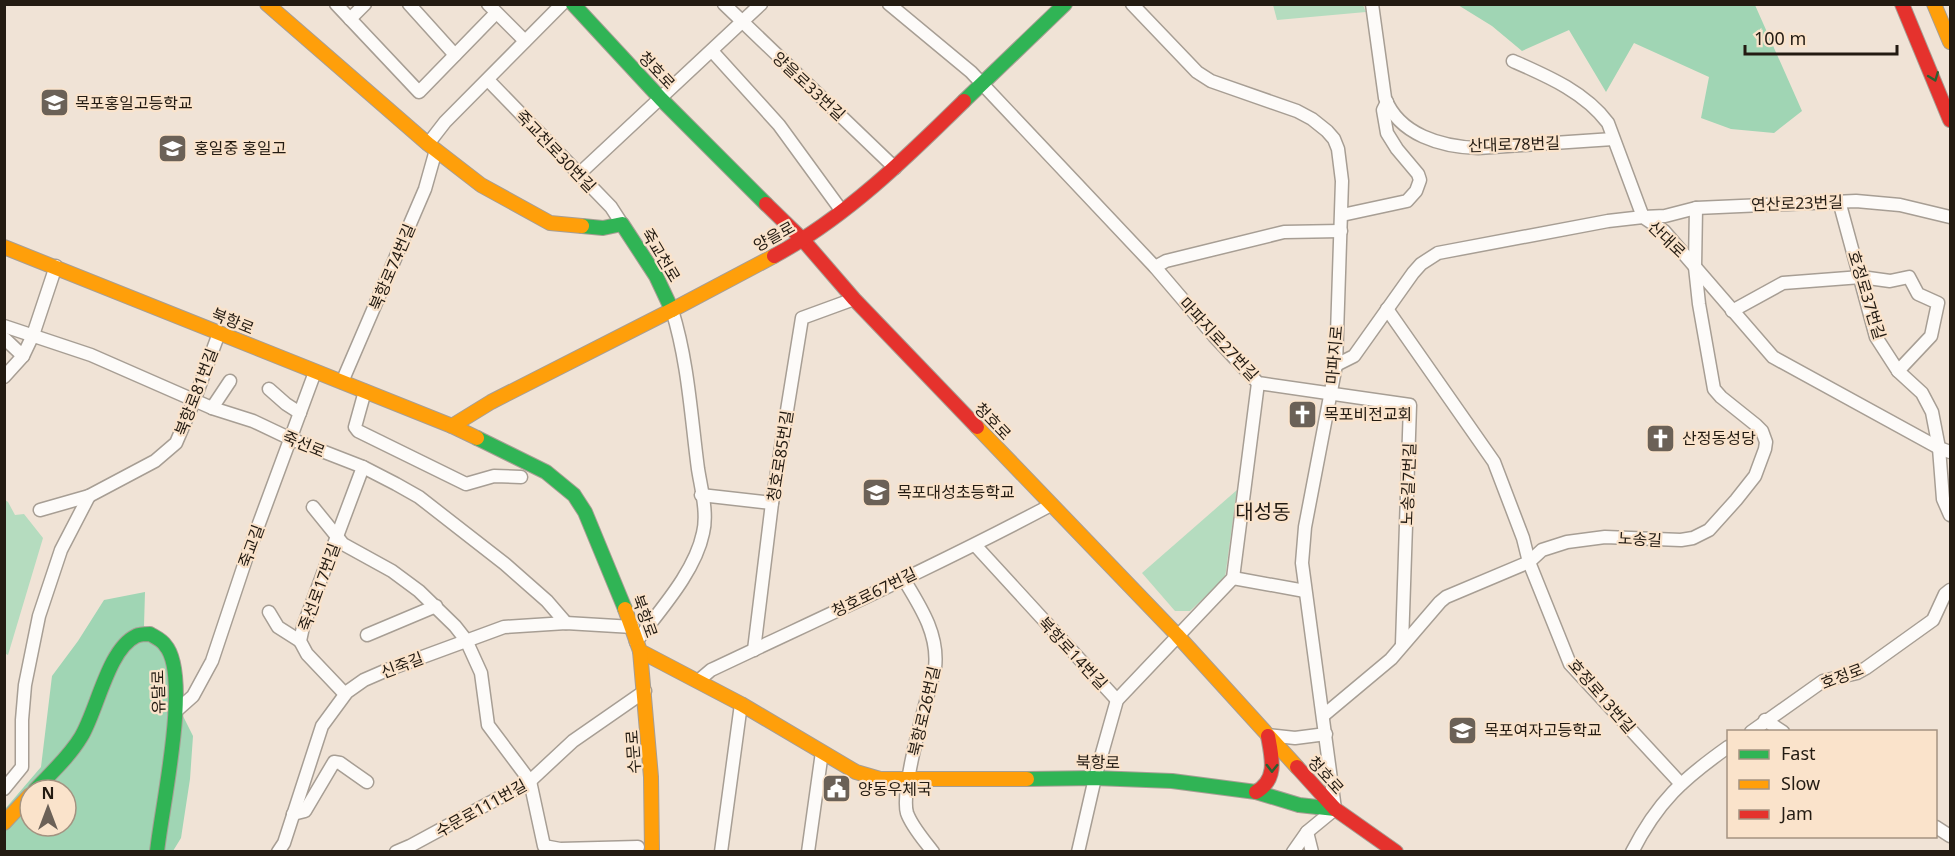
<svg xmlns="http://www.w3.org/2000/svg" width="1955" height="856" font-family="'Noto Sans','Noto Sans KR',sans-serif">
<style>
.green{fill:#b5dcbf}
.forest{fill:#a0d5b4;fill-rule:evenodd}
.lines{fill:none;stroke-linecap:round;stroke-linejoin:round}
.street-casing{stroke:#a79e94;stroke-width:15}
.fast-casing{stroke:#a79e94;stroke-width:16}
.slow-casing{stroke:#a79e94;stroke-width:16}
.jam-casing{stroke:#a79e94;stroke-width:16}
.street{stroke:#fdfbf9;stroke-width:12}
.fast{stroke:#30b455;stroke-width:14}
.slow{stroke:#ff9f0a;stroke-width:14}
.jam{stroke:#e5322d;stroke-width:14}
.oneway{stroke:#296030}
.labels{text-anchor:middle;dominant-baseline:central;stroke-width:4.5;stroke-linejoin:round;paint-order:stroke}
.street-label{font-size:16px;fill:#231b12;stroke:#fae3cb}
.poi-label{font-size:16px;fill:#231b12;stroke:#fae3cb;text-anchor:start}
.quarter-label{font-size:20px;fill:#231b12;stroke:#fae3cb}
</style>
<rect width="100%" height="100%" fill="#f0e3d6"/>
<g class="green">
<polygon points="1273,5 1363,5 1366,12 1277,20"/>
<polygon points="1237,490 1225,578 1190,611 1175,611 1142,573"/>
<polygon points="5,500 8,502 15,515 24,514 43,538 8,655 4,653"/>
</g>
<g class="forest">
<polygon points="1458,5 1755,5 1802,111 1774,133 1731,129 1701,118 1709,77 1634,43 1606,92 1569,30 1522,51 1492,26"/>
<path d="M 145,592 L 144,626 L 175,651 L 175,700 L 193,736 L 190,779 L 181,838 L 173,851 L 5,852 L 5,809 L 41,767 L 52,676 L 78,641 L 104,600 ZM 30,790 L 66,790 L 66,826 L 30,826 Z"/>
</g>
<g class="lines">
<defs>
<g id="street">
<polyline points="336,4 419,92 496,13"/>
<polyline points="409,4 455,55"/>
<polyline points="488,4 525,41"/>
<polyline points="724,4 895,168"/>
<polyline points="889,4 971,72 1155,267 1214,336 1258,383 1410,405 1402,644"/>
<polyline points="1132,4 1197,72 1211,81 1297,111 1312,119 1327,131 1334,139 1338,149 1342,181 1336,365 1305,527 1302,563 1335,809 1307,832 1293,852"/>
<path d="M 1372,4 L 1385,98 C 1399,135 1442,147 1478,148 L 1613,139"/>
<polyline points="350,19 365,4"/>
<polyline points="712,51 779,125 841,210"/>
<path d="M 1513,61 C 1547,76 1585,92 1608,123 L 1643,217 L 1665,216 L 1696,208 L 1856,201 L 1900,205 L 1950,217"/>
<polyline points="488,80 611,207 622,224"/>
<polyline points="428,144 445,122 562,4"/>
<polyline points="579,174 761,4"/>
<polyline points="1839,201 1876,337 1898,371 1922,393 1932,412 1939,448 1943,499 1950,515"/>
<polyline points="1342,215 1407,201 1416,191 1420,180 1418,174 1397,149 1387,133 1383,110 1387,102"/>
<polyline points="1155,267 1166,261 1284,232 1341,231"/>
<polyline points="1387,309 1494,462 1523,538 1529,562 1570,664 1681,784"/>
<polyline points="1732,311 1783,283 1861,277 1890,281 1909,277 1918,294 1938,303 1931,336 1898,371"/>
<polyline points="4,326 91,355 212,408 253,421 291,439 363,467 396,484 419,497 505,564 547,601 566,623"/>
<polyline points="4,338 23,356"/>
<polyline points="1336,365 1354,356 1413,273 1421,264 1438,253 1608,221 1643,217 1664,231 1773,357 1939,448 1950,452"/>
<polyline points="4,377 23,356 33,335 56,266"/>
<polyline points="342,382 425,189 436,150"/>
<polyline points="269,389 286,404 300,413"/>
<polyline points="365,391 355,427 358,431 466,484 494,476 521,477"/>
<polyline points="212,408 230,381"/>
<polyline points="701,495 772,503"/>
<polyline points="313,507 343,544 392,571 419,591 455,626 466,640 481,673 488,725 530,781 544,846 560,849 638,847"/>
<polyline points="40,510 89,496 155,461 176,443 194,401 219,333"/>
<polyline points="975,545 1117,700"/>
<path d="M 903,578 C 920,606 939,634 935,668 C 928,696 900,789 907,813 C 912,827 924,840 933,852"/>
<polyline points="1233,578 1305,591"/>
<polyline points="269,612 278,627 300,641"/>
<polyline points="367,635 436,606"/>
<path d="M 636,642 C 660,610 695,572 703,533 C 708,513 701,488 698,469 C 691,416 688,361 672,310"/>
<polyline points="754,650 772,503 802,318 854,299"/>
<path d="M 698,681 L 711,670 C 825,616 940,564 1051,505"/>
<polyline points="345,694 307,654 300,641 303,627 363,467"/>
<polyline points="175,712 193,696 212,661 247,556 315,372"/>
<polyline points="1324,715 1391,659 1440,602 1446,597 1529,562 1542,550 1567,542 1605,537 1681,540 1693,538 1709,530 1736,500 1755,476 1765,449 1766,442 1762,431 1756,425 1721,397 1714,389 1699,304 1695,267 1696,208"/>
<polyline points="1765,720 1783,732"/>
<polyline points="1751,732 1823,681 1857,673 1866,668 1933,620 1945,594 1950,590"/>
<polyline points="1268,735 1295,738 1326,734"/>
<polyline points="4,789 22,767 22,720 25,685 39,616 61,550 89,496"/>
<polyline points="293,814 305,811 334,762 340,763 367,782"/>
<polyline points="1936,827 1950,836"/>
<polyline points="1307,832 1312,852"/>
<polyline points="278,852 284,843 322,726 347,692 364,680 387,670 504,627 566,623 633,627"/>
<polyline points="396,852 410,846 530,781 573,741 645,691"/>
<polyline points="721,852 741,704"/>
<polyline points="808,852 822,752"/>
<polyline points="1078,852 1095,778 1117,700 1233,578 1258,383"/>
<path d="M 1632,852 C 1658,801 1683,779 1728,747"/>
</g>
<g id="fast">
<polyline points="573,4 661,99 766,204"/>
<polyline points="964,101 1065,4"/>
<polyline points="582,226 603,228 622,224 656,276 672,310"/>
<polyline points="477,438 546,472 574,495 585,512 625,609"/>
<polyline points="1027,779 1095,778 1172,781 1256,792 1299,805 1335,809"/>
<path d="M 35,790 C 51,773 69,757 81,737 C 97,711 108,649 136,636 C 140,634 146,634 150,634 C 155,637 162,640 165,645 C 192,675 161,810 157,852"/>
</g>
<g id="slow">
<polyline points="267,4 428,144 481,185 550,223 582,226"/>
<polyline points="1934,4 1950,42"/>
<polyline points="4,247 452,426 477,438"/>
<polyline points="452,426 491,402 672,310 774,256"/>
<polyline points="977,427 1177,635 1297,767"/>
<polyline points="625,609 640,651 741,704 856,772 880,779 1027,779"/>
<polyline points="640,651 651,777 652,852"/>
<polyline points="4,823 30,795"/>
</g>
<g id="jam">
<polyline points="1902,4 1950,120"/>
<polyline points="766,204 803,240 854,299 977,427"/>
<path d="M 774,256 C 846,217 906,158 964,101"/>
<polyline points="1297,767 1335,809 1396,852"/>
<path d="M 1256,792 C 1278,779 1272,758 1268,736"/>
</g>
</defs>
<use href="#street" class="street-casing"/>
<use href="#fast" class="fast-casing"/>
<use href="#slow" class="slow-casing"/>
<use href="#jam" class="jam-casing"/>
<use href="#street" class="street"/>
<use href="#fast" class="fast"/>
<use href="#slow" class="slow"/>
<use href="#jam" class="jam"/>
</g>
<defs><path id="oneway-chevron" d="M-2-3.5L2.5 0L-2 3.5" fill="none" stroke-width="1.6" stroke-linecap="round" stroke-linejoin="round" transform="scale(1.5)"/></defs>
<g class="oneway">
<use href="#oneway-chevron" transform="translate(1934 77) rotate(69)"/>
<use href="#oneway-chevron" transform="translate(1272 768) rotate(91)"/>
</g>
<defs>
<symbol id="school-square" viewBox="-11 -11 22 22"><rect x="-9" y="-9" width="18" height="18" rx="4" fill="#6b6157" stroke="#fae3cb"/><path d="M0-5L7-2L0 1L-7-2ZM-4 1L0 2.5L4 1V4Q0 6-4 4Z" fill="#fff"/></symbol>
<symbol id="church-square" viewBox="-11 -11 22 22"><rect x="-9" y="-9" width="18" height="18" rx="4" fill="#6b6157" stroke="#fae3cb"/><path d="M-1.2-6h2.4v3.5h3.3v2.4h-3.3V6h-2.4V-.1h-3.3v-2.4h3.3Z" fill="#fff"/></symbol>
<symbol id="civic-square" viewBox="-11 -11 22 22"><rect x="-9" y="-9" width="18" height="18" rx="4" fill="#6b6157" stroke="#fae3cb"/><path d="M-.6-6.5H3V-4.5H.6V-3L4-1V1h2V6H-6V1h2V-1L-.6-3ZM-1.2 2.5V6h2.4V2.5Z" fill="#fff"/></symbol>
</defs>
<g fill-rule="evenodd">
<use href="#school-square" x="38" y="86" width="33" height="33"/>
<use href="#school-square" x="156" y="132" width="33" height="33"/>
<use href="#church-square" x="1286" y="398" width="33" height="33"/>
<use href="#church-square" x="1644" y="422" width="33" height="33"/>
<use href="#school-square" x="860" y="476" width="33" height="33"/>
<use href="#school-square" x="1446" y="714" width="33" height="33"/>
<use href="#civic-square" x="820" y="772" width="33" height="33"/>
</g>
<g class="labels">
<g class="street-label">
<text transform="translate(657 70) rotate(47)">청호로</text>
<text transform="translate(809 86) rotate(43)">양을로33번길</text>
<text transform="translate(1514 144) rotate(-2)">산대로78번길</text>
<text transform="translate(556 151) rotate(46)">죽교천로30번길</text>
<text transform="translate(1797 203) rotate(-2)">연산로23번길</text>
<text transform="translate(774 236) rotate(-29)">양을로</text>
<text transform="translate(1667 239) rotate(44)">산대로</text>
<text transform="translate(661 255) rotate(59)">죽교천로</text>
<text transform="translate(392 267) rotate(-67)">북항로74번길</text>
<text transform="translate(1867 295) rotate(73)">호정로37번길</text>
<text transform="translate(233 321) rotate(22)">북항로</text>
<text transform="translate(1219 339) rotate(47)">마파지로27번길</text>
<text transform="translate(1334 355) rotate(-85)">마파지로</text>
<text transform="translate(196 392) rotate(-69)">북항로81번길</text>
<text transform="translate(993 421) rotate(46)">청호로</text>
<text transform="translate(304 444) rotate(22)">죽선로</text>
<text transform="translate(780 456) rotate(-81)">청호로85번길</text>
<text transform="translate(1408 484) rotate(-88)">노송길7번길</text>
<text transform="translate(1640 539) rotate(3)">노송길</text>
<text transform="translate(251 546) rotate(-70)">죽교길</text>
<text transform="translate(319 587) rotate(-70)">죽선로17번길</text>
<text transform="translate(874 592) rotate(-26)">청호로67번길</text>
<text transform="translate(645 616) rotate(70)">북항로</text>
<text transform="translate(1073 653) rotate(47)">북항로14번길</text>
<text transform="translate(402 665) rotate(-21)">신죽길</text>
<text transform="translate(1842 676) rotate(-21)">호정로</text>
<text transform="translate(158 692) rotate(-91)">유달로</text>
<text transform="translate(1602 696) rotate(49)">호정로13번길</text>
<text transform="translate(924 711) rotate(-77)">북항로26번길</text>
<text transform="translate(633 752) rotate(-94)">수문로</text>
<text transform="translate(1098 762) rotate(1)">북항로</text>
<text transform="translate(1326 775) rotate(48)">청호로</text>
<text transform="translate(481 808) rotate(-29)">수문로111번길</text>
</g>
<g class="poi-label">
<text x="75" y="103">목포홍일고등학교</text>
<text x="194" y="148">홍일중 홍일고</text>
<text x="1324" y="414">목포비전교회</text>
<text x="1682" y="438">산정동성당</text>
<text x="897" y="492">목포대성초등학교</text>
<text x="1484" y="730">목포여자고등학교</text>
<text x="858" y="789">양동우체국</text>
</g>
<g class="quarter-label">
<text x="1263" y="511">대성동</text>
</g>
</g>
<rect width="1955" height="856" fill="none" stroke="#231b12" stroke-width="12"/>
<rect x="1727" y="730" width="210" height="108" fill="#fae3cb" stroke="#a49381" stroke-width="1.5"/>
<rect x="1739" y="750" width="30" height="9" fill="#30b455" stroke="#a49381" stroke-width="1.5"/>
<text x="1781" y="760" font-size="18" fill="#231b12">Fast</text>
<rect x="1739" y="780" width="30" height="9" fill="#ff9f0a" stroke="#a49381" stroke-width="1.5"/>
<text x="1781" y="790" font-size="18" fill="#231b12">Slow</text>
<rect x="1739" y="810" width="30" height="9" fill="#e5322d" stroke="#a49381" stroke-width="1.5"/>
<text x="1781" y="820" font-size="18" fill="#231b12">Jam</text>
<g transform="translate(48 808)"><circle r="28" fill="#fae3cb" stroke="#a49381" stroke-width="1.5"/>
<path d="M0-4.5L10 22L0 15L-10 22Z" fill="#6b6157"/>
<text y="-9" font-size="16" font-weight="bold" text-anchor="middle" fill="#231b12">N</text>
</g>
<path d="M1745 45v9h152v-9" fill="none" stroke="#231b12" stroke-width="3"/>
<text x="1754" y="45" font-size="18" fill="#231b12" stroke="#fae3cb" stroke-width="4.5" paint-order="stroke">100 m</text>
</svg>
